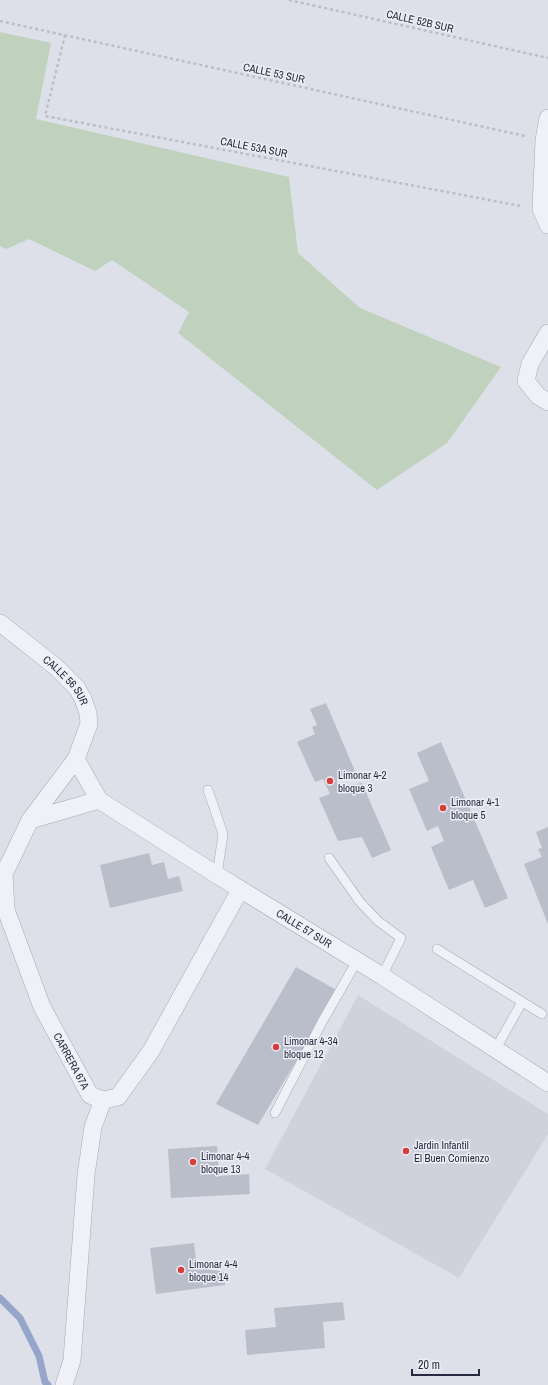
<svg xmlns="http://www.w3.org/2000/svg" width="548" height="1385" font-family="'Archivo Narrow',sans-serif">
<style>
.built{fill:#cfd2dd}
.green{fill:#c0d2be}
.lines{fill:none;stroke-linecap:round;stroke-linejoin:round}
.stream{stroke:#96a6ca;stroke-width:7}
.building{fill:#babecb}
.service-casing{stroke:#a6aab5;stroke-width:10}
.minor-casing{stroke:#a6aab5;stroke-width:18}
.path{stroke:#bbbec6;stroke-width:2.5;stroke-dasharray:3 3;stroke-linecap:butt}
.service{stroke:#f0f1f6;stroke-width:9}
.minor{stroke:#f0f1f6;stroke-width:17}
.poi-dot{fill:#d53e3a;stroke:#edeff6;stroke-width:1.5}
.labels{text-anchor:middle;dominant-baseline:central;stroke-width:3;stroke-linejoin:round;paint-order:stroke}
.street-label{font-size:11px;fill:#262b3f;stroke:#edeff6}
.poi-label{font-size:11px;fill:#262b3f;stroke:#edeff6;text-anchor:start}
</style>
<rect width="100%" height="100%" fill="#dde0e8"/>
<polygon class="built" points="358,995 548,1114 548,1134 459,1278 265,1169"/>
<polygon class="green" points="0,32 51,43 36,119 289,177 298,253 360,308 501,367 447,443 377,490 178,333 189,312 112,260 95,271 29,239 6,249 0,246"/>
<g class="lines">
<polyline class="stream" points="0,1298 20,1318 39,1356 45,1382 48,1385"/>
</g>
<g class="building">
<polygon points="326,703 355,771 337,779 337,787 362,783 391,850 372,858 362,837 338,841 319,798 330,794 323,779 315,782 297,742 315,734 312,727 317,725 310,709"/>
<polygon points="441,742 508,898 485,908 473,880 449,890 431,847 444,841 438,826 427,831 409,789 429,781 417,753"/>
<polygon points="548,827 548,924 524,864 542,857 538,849 542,848 536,832"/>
<polygon points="149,853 152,865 164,862 168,879 179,876 183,891 110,908 100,865"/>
<polygon points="296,967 338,991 258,1125 216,1104"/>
<polygon points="217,1146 219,1176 249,1174 250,1194 171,1198 168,1149"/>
<polygon points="194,1243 197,1267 224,1272 225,1285 156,1294 150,1248"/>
<polygon points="343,1302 345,1320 323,1322 325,1348 247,1355 245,1330 276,1327 274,1308"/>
</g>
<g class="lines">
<defs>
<g id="service">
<polyline points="208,790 223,834 217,875"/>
<polyline points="329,858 360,902 378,921 401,938 382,976"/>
<polyline points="437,949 542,1014"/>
<polyline points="495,1050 522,1002"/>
<polyline points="275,1113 322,1022 357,961"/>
</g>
<g id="minor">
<polyline points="548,118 544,140 541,209 548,225"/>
<polyline points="548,333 530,364 526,381 538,396 548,402"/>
<path id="s1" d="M 0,623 L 56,667 L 77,688 L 83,699 L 88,713 L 89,724 L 76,759 L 30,820 L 4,874 L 6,910 L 42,1007 L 90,1095 L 103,1100 L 118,1097 L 151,1051 L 240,890"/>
<path id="s2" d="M 76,759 L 99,800 L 217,875 L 382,976 L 548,1083"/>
<polyline points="30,820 99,800"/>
<polyline points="64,1385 72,1360 86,1175 93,1127 103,1100"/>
</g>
</defs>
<use href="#service" class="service-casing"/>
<use href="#minor" class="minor-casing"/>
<g class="path">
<polyline points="289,0 548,58"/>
<polyline points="0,21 525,136"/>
<polyline points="65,35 45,116 521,206"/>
</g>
<use href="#service" class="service"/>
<use href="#minor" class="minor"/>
</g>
<g class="poi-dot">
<circle cx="330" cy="781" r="4"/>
<circle cx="443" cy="808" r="4"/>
<circle cx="276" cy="1047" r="4"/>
<circle cx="406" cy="1151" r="4"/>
<circle cx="193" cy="1162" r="4"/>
<circle cx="181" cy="1270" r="4"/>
</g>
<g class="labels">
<g class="street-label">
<text transform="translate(420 21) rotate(13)">CALLE 52B SUR</text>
<text transform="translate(274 73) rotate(12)">CALLE 53 SUR</text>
<text transform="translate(254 147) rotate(11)">CALLE 53A SUR</text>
<text stroke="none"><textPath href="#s1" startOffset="88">CALLE 56 SUR</textPath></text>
<text stroke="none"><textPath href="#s2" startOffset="289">CALLE 57 SUR</textPath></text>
<text stroke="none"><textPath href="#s1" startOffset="514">CARRERA 67A</textPath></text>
</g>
<g class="poi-label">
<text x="338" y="775">Limonar 4-2<tspan x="338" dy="13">bloque 3</tspan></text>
<text x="451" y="802">Limonar 4-1<tspan x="451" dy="13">bloque 5</tspan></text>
<text x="284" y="1041">Limonar 4-34<tspan x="284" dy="13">bloque 12</tspan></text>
<text x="414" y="1145">Jardin Infantil<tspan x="414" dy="13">El Buen Comienzo</tspan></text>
<text x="201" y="1156">Limonar 4-4<tspan x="201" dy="13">bloque 13</tspan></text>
<text x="189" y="1264">Limonar 4-4<tspan x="189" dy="13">bloque 14</tspan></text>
</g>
</g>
<path d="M412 1369v6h67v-6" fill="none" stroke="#262b3f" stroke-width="2"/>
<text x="418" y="1369" font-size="12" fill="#262b3f" stroke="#edeff6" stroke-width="3" paint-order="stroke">20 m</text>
</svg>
